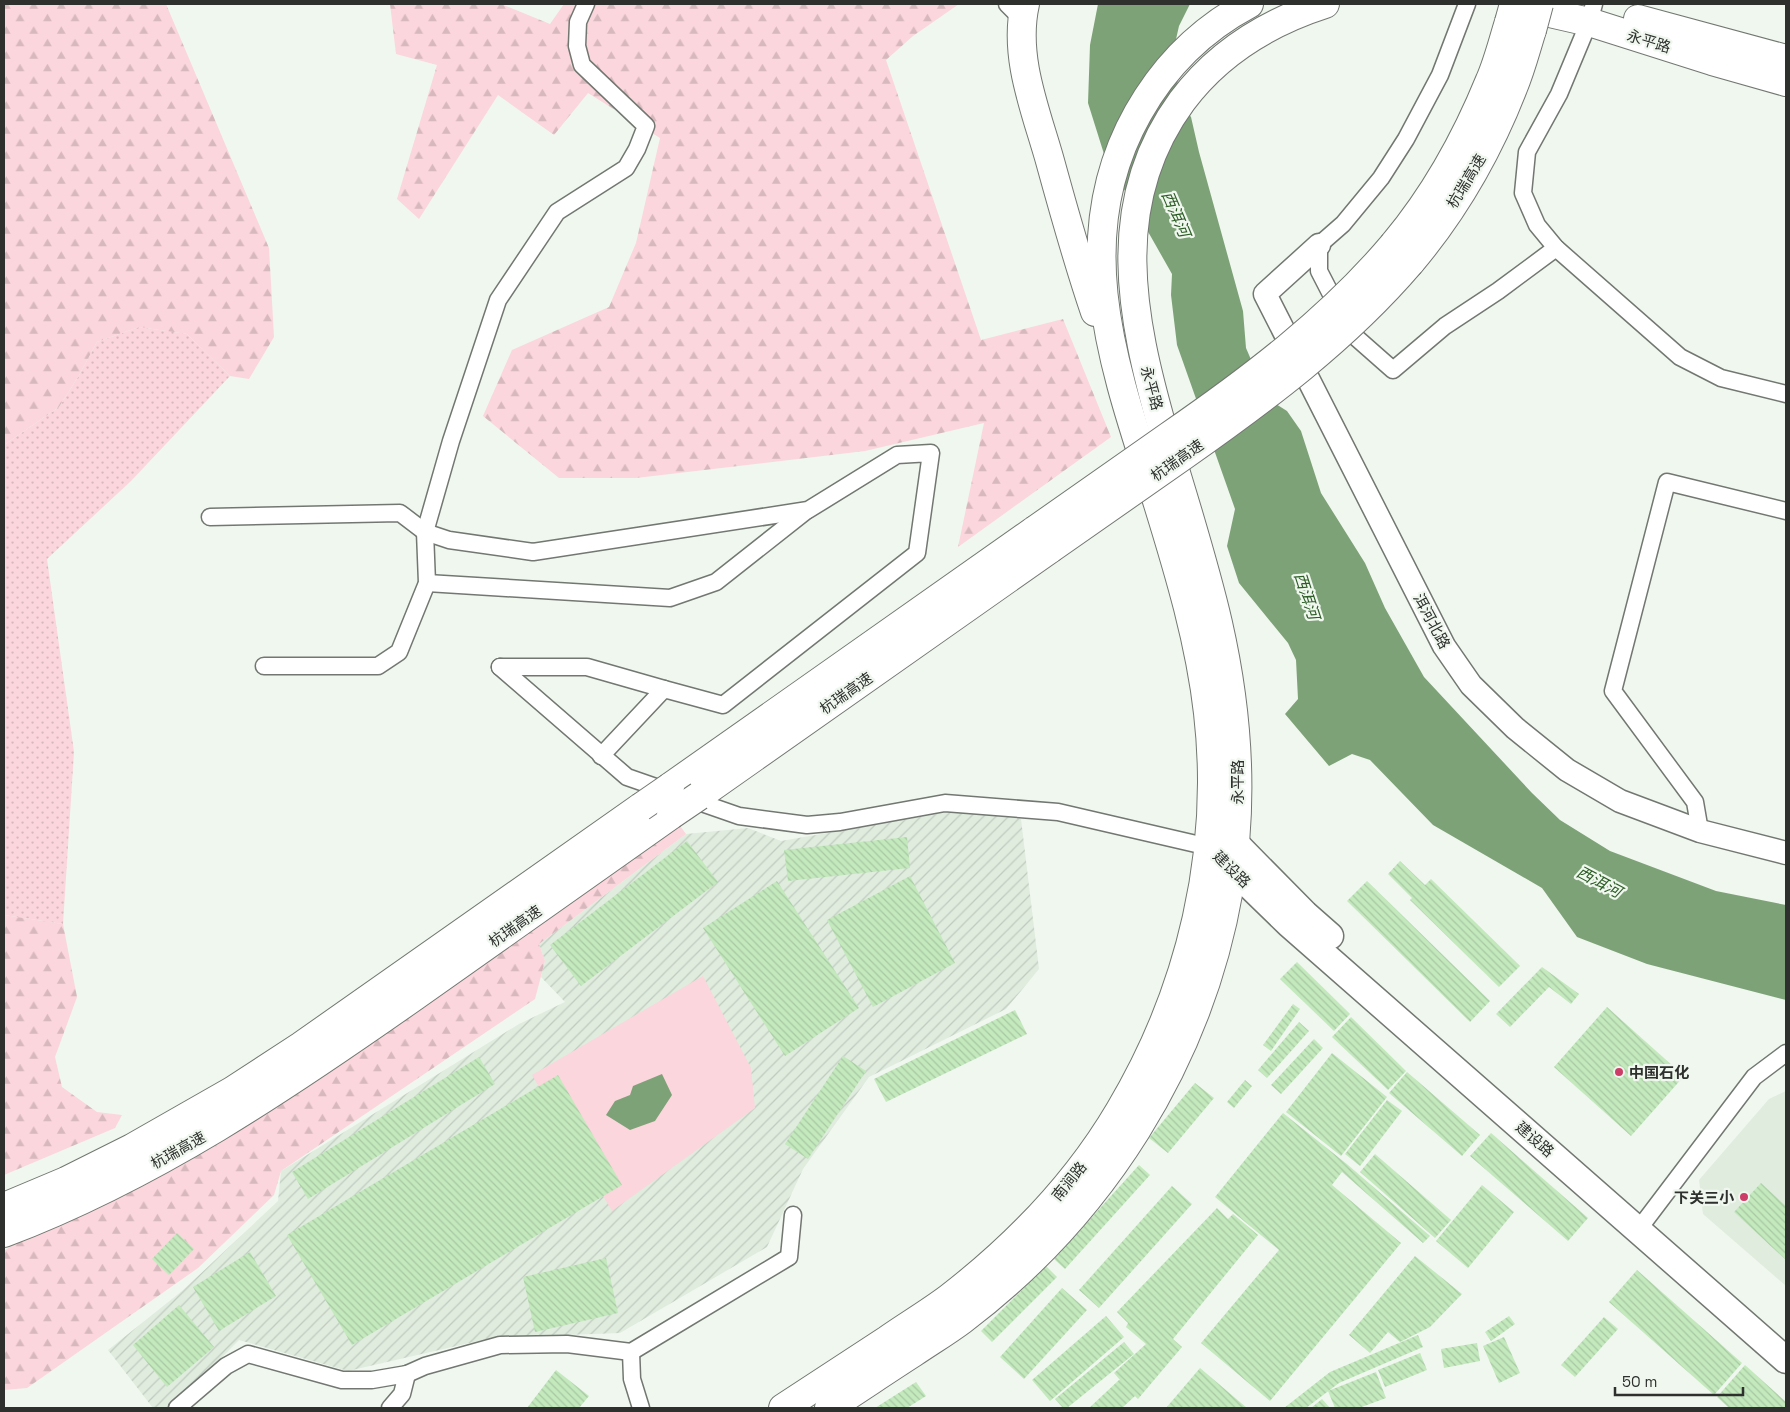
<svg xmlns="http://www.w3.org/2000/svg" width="1790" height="1412" font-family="'Space Grotesk','Noto Sans SC',sans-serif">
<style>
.built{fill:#e0ecde}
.industrial{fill:url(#industrial-furrows)}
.grass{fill:url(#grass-dots)}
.forest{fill:url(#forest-firs)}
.green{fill:#fbd6dc}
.water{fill:#7ea278}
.building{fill:url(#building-back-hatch)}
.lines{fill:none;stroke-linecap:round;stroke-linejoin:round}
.street-casing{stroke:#727871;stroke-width:19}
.secondary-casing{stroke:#727871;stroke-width:25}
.primary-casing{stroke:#727871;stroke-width:29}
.highway-casing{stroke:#727871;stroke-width:30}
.street{stroke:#fff;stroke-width:16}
.secondary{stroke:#fff;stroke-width:22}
.primary{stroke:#fff;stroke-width:26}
.highway{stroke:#fff;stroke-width:28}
.highway-bridge-casing{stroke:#727871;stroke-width:30;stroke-linecap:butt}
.highway-bridge{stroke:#fff;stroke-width:28}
.poi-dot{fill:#cc3e67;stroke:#f0f7ef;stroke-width:2}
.labels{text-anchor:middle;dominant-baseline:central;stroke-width:4.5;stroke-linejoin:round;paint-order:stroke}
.street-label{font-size:15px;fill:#2d302d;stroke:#f0f7ef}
.poi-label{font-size:15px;font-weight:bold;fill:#2d302d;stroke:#f0f7ef;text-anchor:start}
.water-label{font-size:16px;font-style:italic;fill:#2c5d25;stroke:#f0f7ef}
</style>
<defs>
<pattern id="industrial-furrows" width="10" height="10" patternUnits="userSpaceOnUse" patternTransform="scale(1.25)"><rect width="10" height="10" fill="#e0ecde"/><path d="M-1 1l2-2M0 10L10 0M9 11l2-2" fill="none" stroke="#c0cbbf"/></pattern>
<pattern id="grass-dots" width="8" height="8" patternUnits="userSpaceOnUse" patternTransform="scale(1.25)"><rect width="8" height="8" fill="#fbd6dc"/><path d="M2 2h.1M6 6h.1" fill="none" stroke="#d7b8bd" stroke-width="1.8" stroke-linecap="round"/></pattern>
<pattern id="forest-firs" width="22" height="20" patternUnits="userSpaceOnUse" patternTransform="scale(1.25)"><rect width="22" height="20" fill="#fbd6dc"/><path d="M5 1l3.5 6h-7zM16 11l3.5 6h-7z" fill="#d7b8bd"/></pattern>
<pattern id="building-back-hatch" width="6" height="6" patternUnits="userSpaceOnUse" patternTransform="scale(1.25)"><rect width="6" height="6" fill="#c3e9bd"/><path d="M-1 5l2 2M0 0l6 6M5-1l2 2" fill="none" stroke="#a8c8a3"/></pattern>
</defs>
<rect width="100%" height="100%" fill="#f0f7ef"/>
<polygon class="built" points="1786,1091 1786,1286 1703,1214 1699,1180 1769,1099"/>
<polygon class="industrial" points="966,809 1021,819 1039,969 1006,1009 869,1077 803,1169 767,1247 620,1333 491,1338 348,1371 239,1340 172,1408 153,1408 108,1350 182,1291 278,1201 281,1171 519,1024 565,1002 541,977 545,961 539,944 686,834 748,828 781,841"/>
<polygon class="grass" points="139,327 187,334 230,376 131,481 47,559 74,752 63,924 4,915 4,445 59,407 78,377 97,342"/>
<g class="forest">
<polygon points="4,4 166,4 269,248 274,337 249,379 230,376 187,334 139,327 97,342 78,377 59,407 4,445"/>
<polygon points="390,4 501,4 550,24 564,4 959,4 913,36 886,60 981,340 1063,319 1111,437 958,547 984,423 865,451 636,478 559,478 483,416 512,350 609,307 636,243 660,138 588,93 554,135 498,95 419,219 397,199 437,65 396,54"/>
<polygon points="678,823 686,834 539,944 545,961 535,999 281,1171 274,1195 198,1268 27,1388 4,1390 4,1251 39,1226"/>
<polygon points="4,915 63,924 77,997 55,1057 62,1087 97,1112 122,1115 115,1128 4,1175"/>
</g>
<polygon class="green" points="703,976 751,1068 755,1108 612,1211 532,1075"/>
<g class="water">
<polygon points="1098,4 1190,4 1179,26 1172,57 1183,107 1191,117 1199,152 1243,311 1246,348 1268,399 1287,411 1301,431 1321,493 1365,563 1385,608 1424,677 1532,793 1560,820 1610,851 1716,891 1786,905 1786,1000 1647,964 1577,937 1542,888 1433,825 1370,760 1352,754 1329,766 1285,714 1298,699 1296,660 1288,643 1239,583 1227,546 1235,509 1177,345 1171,295 1172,274 1104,154 1088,103 1090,45"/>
<polygon points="662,1074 672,1095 655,1121 630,1130 606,1115 615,1101 630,1095 633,1086"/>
</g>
<g class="building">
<polygon points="907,837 910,868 788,881 784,850"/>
<polygon points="687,841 718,882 581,986 550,945"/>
<polygon points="1400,861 1425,885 1431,879 1520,966 1499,987 1410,900 1412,898 1388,874"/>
<polygon points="910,876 955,963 873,1007 827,920"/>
<polygon points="777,881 859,1008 785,1056 703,928"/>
<polygon points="1367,881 1490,1001 1470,1022 1347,901"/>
<polygon points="1297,962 1350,1014 1334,1031 1280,979"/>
<polygon points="1542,967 1579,994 1571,1004 1549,987 1510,1027 1496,1014"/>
<polygon points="1293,1004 1300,1009 1271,1051 1263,1045"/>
<polygon points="1607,1007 1684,1076 1631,1136 1554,1067"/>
<polygon points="1015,1010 1027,1034 886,1102 874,1079"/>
<polygon points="1351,1017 1406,1071 1388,1090 1332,1037"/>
<polygon points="1299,1022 1309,1031 1267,1078 1258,1070"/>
<polygon points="1314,1039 1323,1048 1281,1094 1271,1085"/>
<polygon points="1332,1053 1387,1097 1341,1156 1286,1112"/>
<polygon points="843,1056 866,1071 808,1159 785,1144"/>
<polygon points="479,1057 495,1084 308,1199 292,1172"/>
<polygon points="1407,1072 1480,1135 1462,1156 1389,1093"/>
<polygon points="558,1075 622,1185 352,1345 287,1235"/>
<polygon points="1245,1080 1252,1086 1234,1108 1227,1102"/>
<polygon points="1195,1083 1214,1098 1168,1153 1149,1138"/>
<polygon points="1387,1100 1402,1111 1360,1166 1345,1154"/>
<polygon points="1283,1113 1348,1165 1430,1236 1423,1243 1342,1172 1328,1190 1332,1185 1401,1243 1270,1401 1201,1343 1279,1250 1215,1197"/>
<polygon points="1491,1133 1588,1218 1568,1241 1470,1156"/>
<polygon points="1375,1154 1451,1220 1435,1238 1360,1172"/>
<polygon points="1139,1165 1150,1175 1065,1269 1054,1259"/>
<polygon points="1761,1183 1786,1206 1786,1260 1734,1212"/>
<polygon points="1482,1185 1514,1212 1468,1268 1436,1241"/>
<polygon points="1172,1186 1192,1204 1099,1308 1079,1290"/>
<polygon points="1217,1208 1228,1219 1233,1214 1258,1235 1173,1339 1182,1347 1138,1399 1135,1396 1122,1408 1089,1408 1119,1380 1120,1380 1114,1373 1146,1344 1126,1327 1128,1323 1117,1312"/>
<polygon points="177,1233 194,1249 169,1275 152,1259"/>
<polygon points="250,1252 276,1296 219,1331 193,1287"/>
<polygon points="1415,1256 1462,1294 1430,1327 1400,1342 1388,1332 1370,1353 1349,1335"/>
<polygon points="606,1258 618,1313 535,1332 523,1277"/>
<polygon points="1046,1266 1057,1277 992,1342 981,1331"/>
<polygon points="1637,1270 1742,1363 1714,1395 1609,1302"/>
<polygon points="1062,1288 1087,1310 1024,1379 1000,1357"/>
<polygon points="179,1305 214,1347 167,1387 133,1345"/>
<polygon points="1106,1316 1124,1337 1050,1401 1032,1380"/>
<polygon points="1509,1316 1515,1324 1491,1341 1485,1332"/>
<polygon points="1604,1317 1618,1329 1575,1377 1561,1365"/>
<polygon points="1418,1335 1423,1347 1339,1383 1306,1408 1284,1408 1330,1372"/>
<polygon points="1504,1337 1520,1373 1499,1383 1483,1346"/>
<polygon points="1124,1342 1134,1354 1067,1408 1063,1408 1055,1399"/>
<polygon points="1477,1343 1480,1361 1444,1368 1441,1349"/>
<polygon points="1420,1353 1427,1370 1385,1387 1378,1370"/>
<polygon points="1745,1365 1786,1402 1786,1408 1729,1408 1717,1397"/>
<polygon points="1200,1368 1247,1408 1166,1408"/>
<polygon points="556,1370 589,1396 579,1408 527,1408"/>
<polygon points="1376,1372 1386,1398 1359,1408 1335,1408 1328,1391"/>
<polygon points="916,1382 926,1396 907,1408 875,1408"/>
<polygon points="1322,1399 1330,1408 1311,1408"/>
</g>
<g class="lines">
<defs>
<g id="street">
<polyline points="1007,4 1022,19"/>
<polyline points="1467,4 1440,75 1406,139 1381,178 1343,224 1319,245 1319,271 1351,333 1393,370 1445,326 1498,291 1556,248"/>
<polyline points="1594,4 1589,22 1559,94 1527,152 1523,193 1537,225 1556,248 1680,357 1721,378 1786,394"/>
<polyline points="210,517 400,513 425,532 449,540 533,552 808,510 897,455 931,453 917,553 723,705 664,689 601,756"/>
<polyline points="427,583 670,598 716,582 806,511"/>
<polyline points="264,666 378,666 399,652 427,583 425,532 451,441 498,300 557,212 626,168 637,149 646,126 582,65 577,46 578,22 586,4"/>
<polyline points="500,667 627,777 739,816 807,825 840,822 945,803 1058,812 1209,847"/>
<polyline points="500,667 587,667 664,689"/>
<polyline points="1700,831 1695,802 1613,691 1667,482 1786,511"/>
<polyline points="1638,1230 1754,1077 1786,1053"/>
<polyline points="631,1352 632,1379 641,1408"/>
<polyline points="177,1408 226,1366 248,1354 342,1380 372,1380 407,1374 425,1366 500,1345 567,1344 631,1352 789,1257 793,1215"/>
<polyline points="390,1408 402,1394 407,1374"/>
</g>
<polyline id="secondary" points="1319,245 1265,294 1444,646 1471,685 1515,728 1567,770 1620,801 1700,831 1786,853"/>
<g id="primary">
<polyline points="1217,846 1235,843 1305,914 1330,936"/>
<polyline points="1219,856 1289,924 1786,1360"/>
</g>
<g id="highway">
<path d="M 1025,4 C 1013,57 1036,111 1050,161 C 1064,212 1078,262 1095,312"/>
<polyline points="1515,5 1589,22 1712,61 1786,82"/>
<polyline points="1638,19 1786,59"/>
<path d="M 1394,244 C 1435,195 1466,139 1490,80 C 1498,62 1503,41 1509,22"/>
<path d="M 1410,263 C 1454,211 1488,152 1513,88 C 1521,69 1526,49 1532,30"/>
<polyline points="670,787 1035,530"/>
<polyline points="699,796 1050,549"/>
<polyline points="4,1207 66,1181 132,1148 232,1091 301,1046 641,807"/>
<path d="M 4,1233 C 154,1176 284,1088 415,996 C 500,936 586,875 671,815"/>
<path d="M 783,1408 C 818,1385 852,1363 887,1340 C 907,1326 929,1313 949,1298 C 1016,1246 1077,1183 1120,1110 C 1191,991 1224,851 1208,713 C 1200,642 1179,572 1158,504 C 1117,375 1065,242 1138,113 C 1164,67 1202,29 1249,4"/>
<path d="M 829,1408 C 857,1390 885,1371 913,1353 C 929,1342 946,1332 962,1320 C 1101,1215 1199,1062 1229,889 C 1244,801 1238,711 1218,623 C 1203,558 1182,494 1163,430 C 1131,318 1107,203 1182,101 C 1218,53 1269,22 1325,4"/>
</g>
</defs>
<use href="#street" class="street-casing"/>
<use href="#secondary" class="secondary-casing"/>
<use href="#primary" class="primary-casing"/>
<use href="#highway" class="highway-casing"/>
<use href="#street" class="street"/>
<use href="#secondary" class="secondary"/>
<use href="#primary" class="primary"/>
<use href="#highway" class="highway"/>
<defs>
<g id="highway-bridge">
<polyline points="1509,22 1514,4"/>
<polyline points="1532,30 1539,4"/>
<path d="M 1035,530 C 1079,499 1124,468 1169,436 C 1250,380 1330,320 1394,244"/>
<path d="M 1050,549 C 1094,518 1138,487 1183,456 C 1264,399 1345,339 1410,263"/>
<polyline points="641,807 670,787"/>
<polyline points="671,815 699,796"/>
</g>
</defs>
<use href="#highway-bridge" class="highway-bridge-casing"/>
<use href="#highway-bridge" class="highway-bridge"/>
</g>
<g class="poi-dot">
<circle cx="1619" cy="1072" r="5"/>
<circle cx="1744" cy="1197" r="5"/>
</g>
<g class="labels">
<g class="street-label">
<text transform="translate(1649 41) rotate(17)">永平路</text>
<text transform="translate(1466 181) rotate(-59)">杭瑞高速</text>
<text transform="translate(1152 388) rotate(75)">永平路</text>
<text transform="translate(1177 460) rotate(-35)">杭瑞高速</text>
<text transform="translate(1432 621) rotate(62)">洱河北路</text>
<text transform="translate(846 693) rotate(-35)">杭瑞高速</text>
<text transform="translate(1237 782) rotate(-90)">永平路</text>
<text transform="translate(1232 869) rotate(44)">建设路</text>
<text transform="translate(515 926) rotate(-35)">杭瑞高速</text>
<text transform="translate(1535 1139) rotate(41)">建设路</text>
<text transform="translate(178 1150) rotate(-29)">杭瑞高速</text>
<text transform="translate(1069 1181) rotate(-51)">南涧路</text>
</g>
<g class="poi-label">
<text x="1629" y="1072">中国石化</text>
<text x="1734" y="1197" text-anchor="end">下关三小</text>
</g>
<g class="water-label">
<text transform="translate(1176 214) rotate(67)">西洱河</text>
<text transform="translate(1307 596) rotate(72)">西洱河</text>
<text transform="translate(1599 882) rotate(28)">西洱河</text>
</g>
</g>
<rect width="1790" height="1412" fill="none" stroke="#2d302d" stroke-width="10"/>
<path d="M1615 1387v8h128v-8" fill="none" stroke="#2d302d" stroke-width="2.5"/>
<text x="1622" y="1387" font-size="15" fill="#2d302d" stroke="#f0f7ef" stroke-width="4" paint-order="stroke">50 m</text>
</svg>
